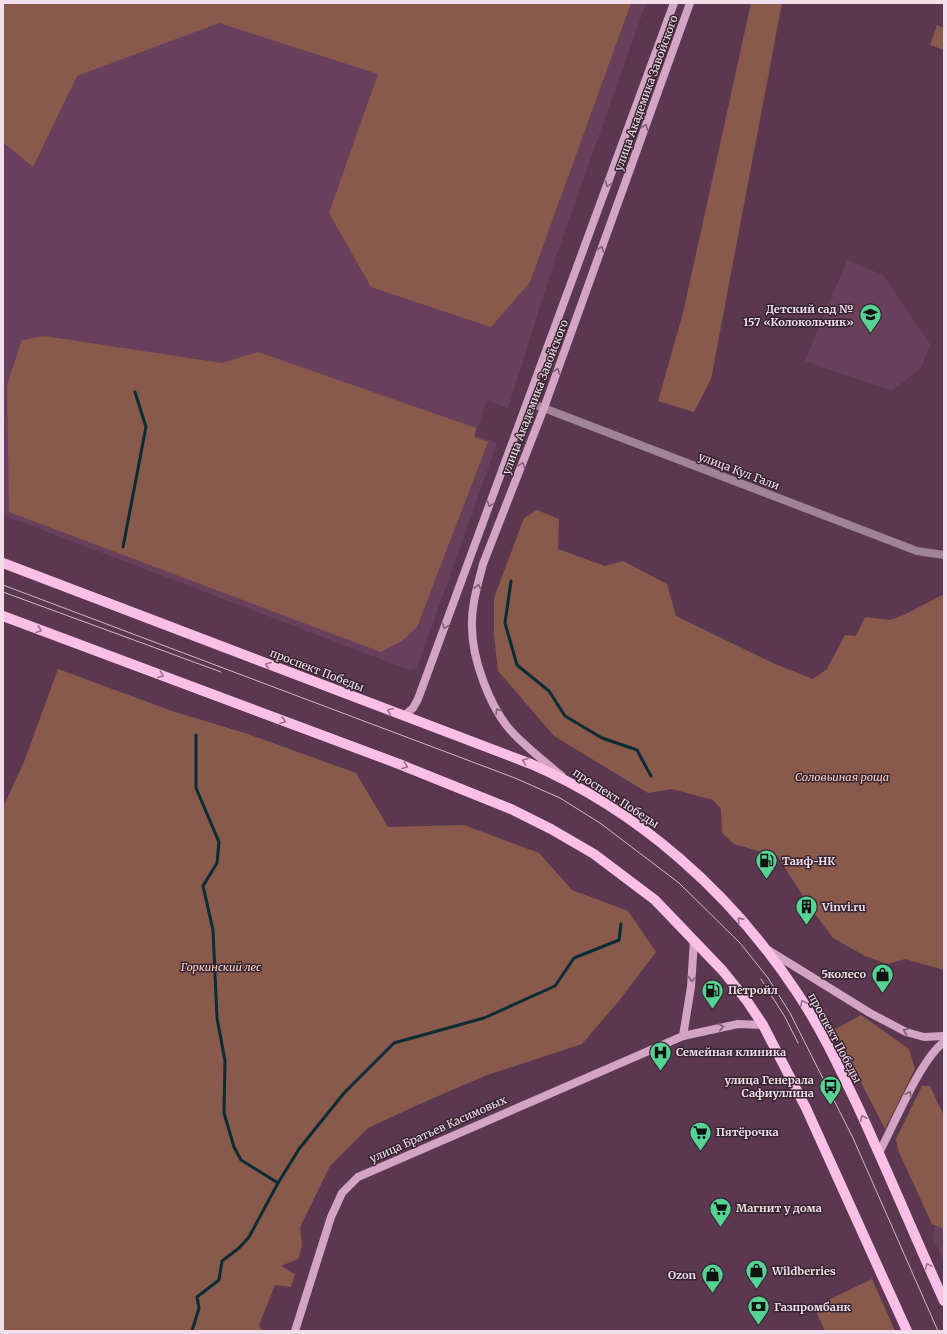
<svg xmlns="http://www.w3.org/2000/svg" width="947" height="1334" font-family="Merriweather,serif">
<style>
.built{fill:#69405c}
.green{fill:#895a4b}
.lines{fill:none;stroke-linecap:round;stroke-linejoin:round}
.stream{stroke:#0a2c34;stroke-width:3}
.street{stroke:#a18396;stroke-width:8}
.secondary{stroke:#d4a4c4;stroke-width:8}
.primary{stroke:#fbbee7;stroke-width:10}
.tram{stroke:#d0b7c8;stroke-width:1}
.oneway{stroke:#7d5e73}
.oneway2{stroke:#98728c}
.labels{text-anchor:middle;dominant-baseline:central;stroke-width:3;stroke-linejoin:round;paint-order:stroke}
.street-label{font-size:11px;fill:#f3ddeb;stroke:#362530}
.poi-label{font-size:11px;font-weight:bold;fill:#f3ddeb;stroke:#362530;text-anchor:start}
.park-label{font-size:11px;font-style:italic;fill:#fdd1c3;stroke:#362530}
</style>
<rect width="100%" height="100%" fill="#5b3850"/>
<g class="built">
<polygon points="3,3 646,3 556,256 508,408 487,400 475,435 497,443 417,668 409,670 3,515"/>
<polygon points="847,260 883,275 930,344 921,368 892,391 805,361"/>
<polygon points="944,1222 944,1262 932,1236 935,1227"/>
</g>
<g class="green">
<polygon points="3,3 631,3 530,282 491,327 371,287 329,213 378,74 219,23 77,76 33,167 3,142"/>
<polygon points="751,3 782,3 711,379 694,412 658,401 683,313"/>
<polygon points="937,25 944,28 944,50 930,45"/>
<polygon points="44,336 222,363 258,352 476,428 474,437 488,442 417,627 402,641 381,652 9,512 7,385 22,340"/>
<polygon points="537,510 559,519 558,549 605,566 623,561 667,584 676,616 775,664 813,679 827,669 845,635 856,636 865,617 890,620 904,615 944,594 944,970 905,959 888,964 865,956 833,938 812,910 778,857 734,844 722,833 721,809 713,800 672,789 648,793 554,736 498,671 494,635 494,598 524,518"/>
<polygon points="58,669 172,711 248,734 356,773 388,827 464,825 539,853 572,890 628,911 656,952 618,1002 582,1044 487,1075 422,1103 368,1128 330,1166 300,1227 302,1246 298,1259 281,1266 295,1274 291,1287 275,1285 259,1325 263,1331 3,1331 3,807 24,762"/>
<polygon points="861,1015 909,1049 915,1069 885,1129 834,1030"/>
<polygon points="922,1086 930,1086 944,1116 944,1229 932,1224 898,1150 896,1139"/>
<polygon points="872,1279 895,1331 825,1331 814,1307"/>
</g>
<g class="lines">
<g class="stream">
<polyline points="123,547 146,427 135,392"/>
<polyline points="511,581 505,623 517,665 549,691 565,716 602,738 637,750 651,776"/>
<polyline points="196,735 196,788 219,842 217,863 203,886 213,930 217,1018 225,1061 224,1113 234,1147 241,1160 278,1183"/>
<polyline points="192,1331 199,1308 197,1297 219,1280 222,1261 239,1248 249,1237 278,1183 299,1149 344,1093 394,1043 484,1018 555,986 574,958 619,940 621,924"/>
</g>
<polyline class="street" points="528,402 917,551 944,555"/>
<g class="secondary">
<polyline points="404,716 413,708 418,699 674,3"/>
<path d="M 562,776 C 545,762 527,748 512,732 C 490,708 472,659 472,627 C 471,606 478,584 483,564 L 544,408 L 690,3"/>
<polyline points="768,950 870,1013 906,1032 924,1037 944,1036"/>
<polyline points="683,1036 691,987 694,940"/>
<path d="M 879,1153 C 894,1125 920,1060 944,1042"/>
<polyline points="295,1331 331,1217 342,1193 358,1177 683,1036 738,1024 763,1025"/>
</g>
<g class="primary">
<path d="M 3,563 L 531,764 C 639,811 731,893 796,991 C 821,1028 840,1069 859,1109 C 888,1172 915,1237 944,1301"/>
<polyline points="3,616 399,764 511,809 551,829 594,854 655,900 723,971 747,1001 763,1025 806,1108 907,1331"/>
</g>
<g class="tram">
<polyline points="3,585 515,778 560,798 600,823 679,883 741,944 768,978 790,1013 853,1138 938,1331"/>
<polyline points="3,592 221,672"/>
<polyline points="761,979 785,1017 798,1043"/>
</g>
</g>
<defs><path id="oneway-chevron" d="M-2-3.5L2.5 0L-2 3.5" fill="none" stroke-width="1.6" stroke-linecap="round" stroke-linejoin="round"/></defs>
<g class="oneway">
<use href="#oneway-chevron" transform="translate(645 127) rotate(-70)"/>
<use href="#oneway-chevron" transform="translate(608 184) rotate(110)"/>
<use href="#oneway-chevron" transform="translate(601 249) rotate(-70)"/>
<use href="#oneway-chevron" transform="translate(557 371) rotate(-70)"/>
<use href="#oneway-chevron" transform="translate(522 465) rotate(-69)"/>
<use href="#oneway-chevron" transform="translate(490 504) rotate(110)"/>
<use href="#oneway-chevron" transform="translate(478 587) rotate(-78)"/>
<use href="#oneway-chevron" transform="translate(445 626) rotate(110)"/>
<use href="#oneway-chevron" transform="translate(498 711) rotate(-122)"/>
<use href="#oneway-chevron" transform="translate(692 979) rotate(95)"/>
<use href="#oneway-chevron" transform="translate(721 1027) rotate(-12)"/>
<use href="#oneway-chevron" transform="translate(906 1031) rotate(-158)"/>
<use href="#oneway-chevron" transform="translate(909 1094) rotate(-63)"/>
</g>
<g class="oneway2">
<use href="#oneway-chevron" transform="translate(39 630) rotate(20)"/>
<use href="#oneway-chevron" transform="translate(268 665) rotate(-159)"/>
<use href="#oneway-chevron" transform="translate(161 675) rotate(20)"/>
<use href="#oneway-chevron" transform="translate(390 711) rotate(-159)"/>
<use href="#oneway-chevron" transform="translate(283 721) rotate(20)"/>
<use href="#oneway-chevron" transform="translate(525 761) rotate(-159)"/>
<use href="#oneway-chevron" transform="translate(405 766) rotate(21)"/>
<use href="#oneway-chevron" transform="translate(740 920) rotate(-132)"/>
<use href="#oneway-chevron" transform="translate(803 1003) rotate(-119)"/>
<use href="#oneway-chevron" transform="translate(863 1118) rotate(-115)"/>
<use href="#oneway-chevron" transform="translate(928 1266) rotate(-114)"/>
</g>
<defs>
<symbol id="school-pin" viewBox="-11 -11 22 30"><path d="M0 17L-7.5 6A9.5 9.5 0 1 1 7.5 6Z" fill="#54d395" stroke="#362530"/><path d="M0-5L7-2L0 1L-7-2ZM-4 1L0 2.5L4 1V4Q0 6-4 4Z" fill="#111"/></symbol>
<symbol id="fuel-pin" viewBox="-11 -11 22 30"><path d="M0 17L-7.5 6A9.5 9.5 0 1 1 7.5 6Z" fill="#54d395" stroke="#362530"/><path d="M-5.5-6h7V0h2V4h1.3V-2.5L3-4.5l.8-.8L6-3V5H2.5V1h-1V6h-7ZM-4.2-4.7v3.2H.2V-4.7Z" fill="#111"/></symbol>
<symbol id="building-pin" viewBox="-11 -11 22 30"><path d="M0 17L-7.5 6A9.5 9.5 0 1 1 7.5 6Z" fill="#54d395" stroke="#362530"/><path d="M-4-6H4V6H1V3H-1V6H-4ZM-2.5-4.3h1.7v1.8h-1.7ZM.8-4.3h1.7v1.8H.8ZM-2.5-1h1.7V.8h-1.7ZM.8-1h1.7V.8H.8Z" fill="#111"/></symbol>
<symbol id="shop-pin" viewBox="-11 -11 22 30"><path d="M0 17L-7.5 6A9.5 9.5 0 1 1 7.5 6Z" fill="#54d395" stroke="#362530"/><path d="M-5-2.5h2.3a2.7 3.5 0 0 1 5.4 0H5L5.5 6h-11ZM-1.5-2.5h3a1.5 2.3 0 0 0-3 0Z" fill="#111"/></symbol>
<symbol id="hospital-pin" viewBox="-11 -11 22 30"><path d="M0 17L-7.5 6A9.5 9.5 0 1 1 7.5 6Z" fill="#54d395" stroke="#362530"/><path d="M-5-5h3v3.5h4V-5h3V5h-3V1.5h-4V5h-3Z" fill="#111"/></symbol>
<symbol id="bus-pin" viewBox="-11 -11 22 30"><path d="M0 17L-7.5 6A9.5 9.5 0 1 1 7.5 6Z" fill="#54d395" stroke="#362530"/><path d="M-5-6H5V4H4V6H2V4H-2V6H-4V4H-5ZM-3.5-4V0h7V-4ZM-3.5 1.2v1.5H-2V1.2ZM2 1.2v1.5H3.5V1.2Z" fill="#111"/></symbol>
<symbol id="supermarket-pin" viewBox="-11 -11 22 30"><path d="M0 17L-7.5 6A9.5 9.5 0 1 1 7.5 6Z" fill="#54d395" stroke="#362530"/><path d="M-6-5.5h2.5l.6 2H6L4.5 2H-2.5L-4.4-4H-6ZM-1.5 3.2a1.3 1.3 0 1 0 .1 0ZM3 3.2a1.3 1.3 0 1 0 .1 0Z" fill="#111"/></symbol>
<symbol id="bank-pin" viewBox="-11 -11 22 30"><path d="M0 17L-7.5 6A9.5 9.5 0 1 1 7.5 6Z" fill="#54d395" stroke="#362530"/><path d="M-6-4H6V4H-6ZM0-2.3a2.3 2.3 0 1 0 0 4.6a2.3 2.3 0 1 0 0-4.6Z" fill="#111"/></symbol>
</defs>
<g fill-rule="evenodd">
<use href="#school-pin" x="858" y="302" width="25" height="34"/>
<use href="#fuel-pin" x="754" y="848" width="25" height="34"/>
<use href="#building-pin" x="794" y="894" width="25" height="34"/>
<use href="#shop-pin" x="870" y="962" width="25" height="34"/>
<use href="#fuel-pin" x="700" y="978" width="25" height="34"/>
<use href="#hospital-pin" x="648" y="1040" width="25" height="34"/>
<use href="#bus-pin" x="818" y="1074" width="25" height="34"/>
<use href="#supermarket-pin" x="688" y="1120" width="25" height="34"/>
<use href="#supermarket-pin" x="708" y="1196" width="25" height="34"/>
<use href="#shop-pin" x="744" y="1258" width="25" height="34"/>
<use href="#shop-pin" x="700" y="1262" width="25" height="34"/>
<use href="#bank-pin" x="746" y="1294" width="25" height="34"/>
</g>
<g class="labels">
<g class="street-label">
<text transform="translate(646 93) rotate(-70)">улица Академика Завойского</text>
<text transform="translate(535 397) rotate(-69)">улица Академика Завойского</text>
<text transform="translate(739 471) rotate(21)">улица Кул Гали</text>
<text transform="translate(317 670) rotate(21)">проспект Победы</text>
<text transform="translate(616 798) rotate(33)">проспект Победы</text>
<text transform="translate(835 1038) rotate(62)">проспект Победы</text>
<text transform="translate(438 1129) rotate(-24)">улица Братьев Касимовых</text>
</g>
<g class="poi-label">
<text x="854" y="309" text-anchor="end">Детский сад №<tspan x="854" dy="13">157 «Колокольчик»</tspan></text>
<text x="782" y="861">Таиф-НК</text>
<text x="822" y="907">Vinvi.ru</text>
<text x="866" y="974" text-anchor="end">5колесо</text>
<text x="728" y="990">Петройл</text>
<text x="676" y="1052">Семейная клиника</text>
<text x="814" y="1080" text-anchor="end">улица Генерала<tspan x="814" dy="13">Сафиуллина</tspan></text>
<text x="716" y="1132">Пятёрочка</text>
<text x="736" y="1208">Магнит у дома</text>
<text x="772" y="1271">Wildberries</text>
<text x="696" y="1275" text-anchor="end">Ozon</text>
<text x="774" y="1307">Газпромбанк</text>
</g>
<g class="park-label">
<text x="842" y="777">Соловьиная роща</text>
<text x="221" y="967">Горкинский лес</text>
</g>
</g>
<rect width="947" height="1334" fill="none" stroke="#f3ddeb" stroke-width="8"/>
</svg>
